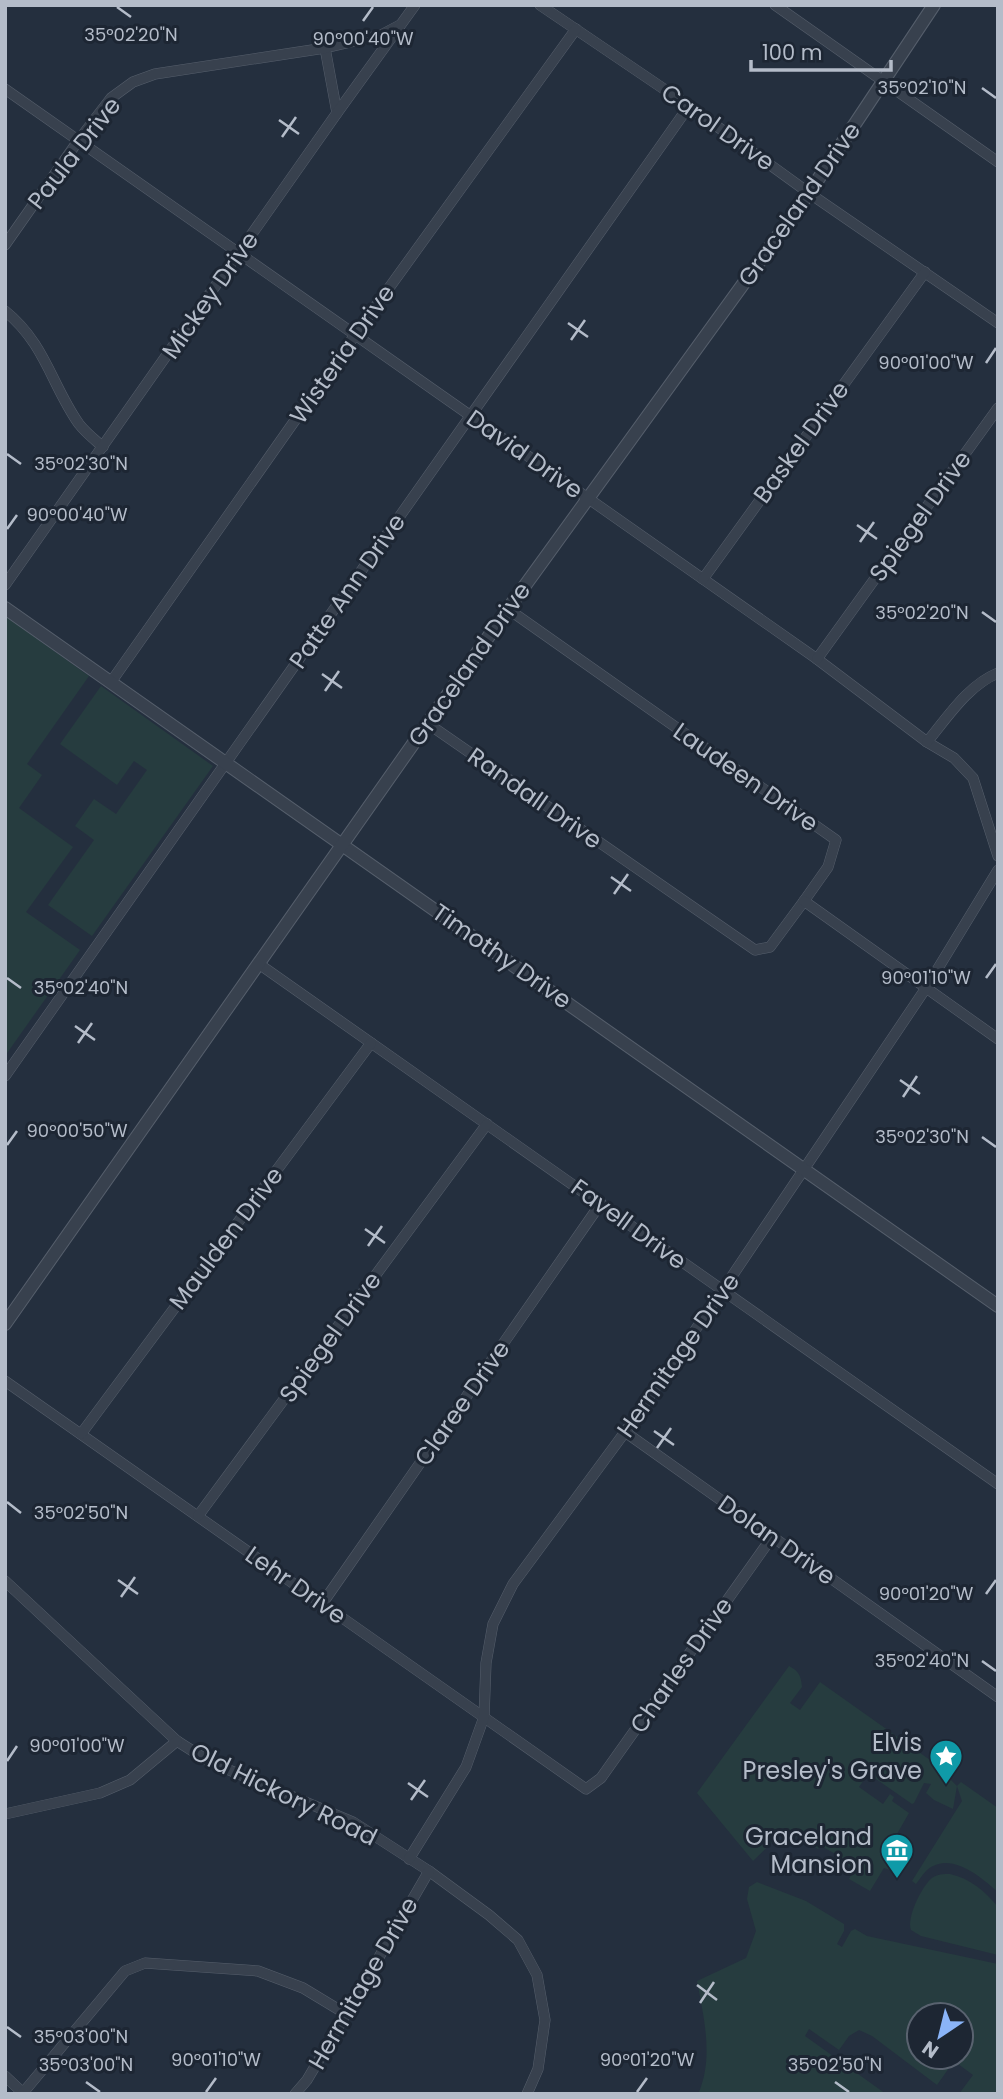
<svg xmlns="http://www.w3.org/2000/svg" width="1003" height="2099" font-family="Poppins,sans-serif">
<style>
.green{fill:#263c3f;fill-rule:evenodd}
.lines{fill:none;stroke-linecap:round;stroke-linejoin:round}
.minor-casing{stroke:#565f6c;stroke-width:11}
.tertiary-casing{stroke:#565f6c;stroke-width:14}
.minor{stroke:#38414e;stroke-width:10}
.tertiary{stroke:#38414e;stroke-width:12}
.ticks{fill:none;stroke:#b4bcc9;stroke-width:2.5}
.labels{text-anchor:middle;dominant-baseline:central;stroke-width:6;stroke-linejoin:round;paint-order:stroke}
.street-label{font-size:24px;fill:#b4bcc9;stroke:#1d2633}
.poi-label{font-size:24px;fill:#b4bcc9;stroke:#1d2633;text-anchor:end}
.ticks-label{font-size:18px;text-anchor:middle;fill:#b4bcc9;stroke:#1d2633;stroke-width:6;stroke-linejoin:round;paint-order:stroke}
</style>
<rect width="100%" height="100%" fill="#242f3e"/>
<g class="green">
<polygon points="5,616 89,676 27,764 42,775 19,808 73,847 26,912 80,950 5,1056"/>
<polygon points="101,686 213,766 92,936 48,905 94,840 75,826 94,799 116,814 147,770 134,761 117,785 60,744"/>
<path d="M 789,1666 C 799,1671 801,1676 802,1687 L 790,1703 L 800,1710 L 820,1682 L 947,1772 L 946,1779 L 950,1779 L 957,1786 L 961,1782 L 998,1808 L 998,1892 C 981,1877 950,1850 927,1870 C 923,1874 919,1880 916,1884 L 912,1881 L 962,1801 L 957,1786 L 953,1809 L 934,1800 L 926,1793 L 931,1784 L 924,1783 L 914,1803 L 912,1804 L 876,1779 L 874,1780 L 867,1776 L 859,1787 L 883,1804 L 890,1794 L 894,1797 L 892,1801 L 909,1813 L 889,1848 L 905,1857 L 900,1867 L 894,1864 L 890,1870 L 884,1868 L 870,1891 L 849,1879 L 854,1869 L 838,1858 L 839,1856 L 821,1846 L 818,1849 L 785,1830 L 753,1861 L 697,1793 Z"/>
<path d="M 950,1874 C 969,1878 985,1891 998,1907 L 998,1955 L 921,1936 L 911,1930 C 906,1918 922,1886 932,1878 C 937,1874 944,1874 950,1874 Z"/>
<path d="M 757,1882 L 806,1901 L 844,1924 L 844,1931 L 837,1944 L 842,1947 L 851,1931 L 855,1929 L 867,1936 L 998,1964 L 998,2094 L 959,2094 L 973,2075 L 954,2061 L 937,2085 L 872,2036 L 859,2030 L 849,2036 L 839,2050 L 809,2029 L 805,2036 L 886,2094 L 698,2094 C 714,2059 704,2018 697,1981 L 746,1958 L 756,1931 L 747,1899 L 749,1887 ZM 919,2015 L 961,2015 L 961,2057 L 919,2057 Z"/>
</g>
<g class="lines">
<defs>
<g id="minor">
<polyline points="540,5 689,106 809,193 998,323"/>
<polyline points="775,5 998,162"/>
<polyline points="325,48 337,113"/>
<polyline points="5,89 817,659 927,742 954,758 973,778 998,856"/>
<polyline points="5,245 78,141 111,98 133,82 155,74 325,48 381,35 400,25"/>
<path d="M 5,311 C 45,343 52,386 79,424 C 85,432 95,440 103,447"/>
<polyline points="703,579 925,272"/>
<polyline points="5,585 337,113 415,5"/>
<polyline points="817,659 998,408"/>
<polyline points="111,682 355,335 576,29"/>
<polyline points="427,723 755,950 770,947 804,901 828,867 836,840 508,609"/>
<path d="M 927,742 C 947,718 968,685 998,673"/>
<polyline points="804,901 998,1039"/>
<polyline points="259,964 998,1484"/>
<polyline points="5,1076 689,106"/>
<polyline points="5,1381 586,1789 601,1778 772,1537"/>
<polyline points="625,1432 998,1697"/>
<polyline points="81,1434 371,1043"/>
<polyline points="198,1516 487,1124"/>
<polyline points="5,1581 177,1741 210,1762 353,1822 429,1871 489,1915 518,1940 537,1975 545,2020 538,2069 527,2094"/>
<polyline points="322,1604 601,1203"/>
<polyline points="5,1814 100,1793 130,1780 177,1741"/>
<polyline points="409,1859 466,1767 484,1717 486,1663 493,1624 513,1584 625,1432 722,1291 926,988 998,870"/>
<polyline points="5,2076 23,2093"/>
<polyline points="22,2094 125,1971 145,1963 258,1971 303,1988 346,2014"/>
<polyline points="295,2094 307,2080 346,2014 429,1871"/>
</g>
<g id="tertiary">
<polyline points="5,608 998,1306"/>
<polyline points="5,1324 508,609 809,193 934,5"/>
</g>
</defs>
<use href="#minor" class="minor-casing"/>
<use href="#tertiary" class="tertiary-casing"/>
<use href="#minor" class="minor"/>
<use href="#tertiary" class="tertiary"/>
</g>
<path class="ticks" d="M 117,7 L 131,17M 363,21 L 373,7M 982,88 L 996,98M 279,120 L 299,134M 282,137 L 296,117M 568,323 L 588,337M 571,340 L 585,320M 986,363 L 996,348M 7,454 L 21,464M 857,525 L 877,539M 7,529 L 17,515M 860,542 L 874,522M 982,612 L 996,622M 322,674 L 342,688M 325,691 L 339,671M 611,877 L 631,891M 614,894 L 628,874M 7,978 L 21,988M 986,978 L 996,964M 75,1026 L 95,1040M 78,1043 L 92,1023M 900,1080 L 920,1094M 903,1097 L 917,1076M 982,1137 L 996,1147M 7,1145 L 17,1131M 365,1229 L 385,1243M 368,1246 L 382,1226M 654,1431 L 674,1445M 657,1448 L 671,1428M 7,1502 L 21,1513M 118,1580 L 138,1594M 986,1594 L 996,1580M 121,1597 L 135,1577M 982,1661 L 996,1671M 7,1761 L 17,1746M 408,1783 L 428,1797M 411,1800 L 425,1780M 697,1985 L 717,2000M 700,2003 L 714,1982M 7,2027 L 21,2037M 86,2082 L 100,2092M 835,2082 L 849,2092M 206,2092 L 216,2078M 637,2092 L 647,2078"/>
<defs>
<symbol id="sight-pin" viewBox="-11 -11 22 30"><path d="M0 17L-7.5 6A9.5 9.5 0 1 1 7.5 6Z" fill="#0f9aa8" stroke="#1d2633"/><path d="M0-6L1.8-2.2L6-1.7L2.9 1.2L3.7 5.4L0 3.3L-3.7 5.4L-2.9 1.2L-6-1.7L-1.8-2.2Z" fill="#fff"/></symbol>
<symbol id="museum-pin" viewBox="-11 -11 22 30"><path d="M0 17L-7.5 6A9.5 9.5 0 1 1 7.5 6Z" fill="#0f9aa8" stroke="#1d2633"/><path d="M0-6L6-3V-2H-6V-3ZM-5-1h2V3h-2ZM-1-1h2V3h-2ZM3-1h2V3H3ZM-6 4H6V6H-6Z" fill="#fff"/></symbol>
</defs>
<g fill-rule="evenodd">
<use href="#sight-pin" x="927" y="1737" width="38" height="52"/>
<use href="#museum-pin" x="878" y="1831" width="38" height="52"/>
</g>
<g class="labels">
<g class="street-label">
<text transform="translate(718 127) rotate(35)">Carol Drive</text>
<text transform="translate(74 153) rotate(-52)">Paula Drive</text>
<text transform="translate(799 204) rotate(-55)">Graceland Drive</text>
<text transform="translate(210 295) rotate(-55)">Mickey Drive</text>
<text transform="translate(342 354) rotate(-55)">Wisteria Drive</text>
<text transform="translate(801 442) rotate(-54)">Baskel Drive</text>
<text transform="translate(525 454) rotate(35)">David Drive</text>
<text transform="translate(920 516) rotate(-54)">Spiegel Drive</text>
<text transform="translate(347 591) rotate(-55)">Patte Ann Drive</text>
<text transform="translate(469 664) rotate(-55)">Graceland Drive</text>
<text transform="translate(746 777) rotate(35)">Laudeen Drive</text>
<text transform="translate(535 798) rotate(35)">Randall Drive</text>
<text transform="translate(502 956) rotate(35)">Timothy Drive</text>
<text transform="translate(629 1224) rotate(36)">Favell Drive</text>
<text transform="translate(226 1238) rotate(-53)">Maulden Drive</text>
<text transform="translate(330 1337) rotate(-54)">Spiegel Drive</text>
<text transform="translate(678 1355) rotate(-55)">Hermitage Drive</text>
<text transform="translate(462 1403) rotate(-55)">Claree Drive</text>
<text transform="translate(777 1540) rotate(35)">Dolan Drive</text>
<text transform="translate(296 1585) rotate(35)">Lehr Drive</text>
<text transform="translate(681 1665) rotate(-55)">Charles Drive</text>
<text transform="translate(284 1794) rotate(26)">Old Hickory Road</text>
<text transform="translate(363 1983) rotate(-60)">Hermitage Drive</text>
</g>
<g class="poi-label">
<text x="922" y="1742">Elvis<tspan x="922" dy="28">Presley's Grave</tspan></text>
<text x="872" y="1836">Graceland<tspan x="872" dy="28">Mansion</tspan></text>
</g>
</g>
<g class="ticks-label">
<text x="131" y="41">35°02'20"N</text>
<text x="363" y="45">90°00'40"W</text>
<text x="922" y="94">35°02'10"N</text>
<text x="926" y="369">90°01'00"W</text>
<text x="81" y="470">35°02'30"N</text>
<text x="77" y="521">90°00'40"W</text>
<text x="922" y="619">35°02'20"N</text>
<text x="926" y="984">90°01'10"W</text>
<text x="81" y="994">35°02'40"N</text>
<text x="77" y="1137">90°00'50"W</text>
<text x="922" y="1143">35°02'30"N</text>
<text x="81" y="1519">35°02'50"N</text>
<text x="926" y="1600">90°01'20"W</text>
<text x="922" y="1667">35°02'40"N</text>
<text x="77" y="1752">90°01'00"W</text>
<text x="81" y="2043">35°03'00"N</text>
<text x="216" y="2066">90°01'10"W</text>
<text x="647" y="2066">90°01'20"W</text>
<text x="86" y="2071">35°03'00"N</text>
<text x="835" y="2071">35°02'50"N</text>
</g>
<rect width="1003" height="2099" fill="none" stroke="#b4bcc9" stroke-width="14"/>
<g transform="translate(940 2036) rotate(215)"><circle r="33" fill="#1d2633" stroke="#59626f" stroke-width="2"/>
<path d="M0-5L12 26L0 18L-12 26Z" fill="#8ab4f8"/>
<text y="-10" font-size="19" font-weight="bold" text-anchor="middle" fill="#b4bcc9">N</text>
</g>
<path d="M751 60v10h140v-10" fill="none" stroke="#b4bcc9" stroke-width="3.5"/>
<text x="762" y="60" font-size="21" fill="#b4bcc9" stroke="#1d2633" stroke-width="5" paint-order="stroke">100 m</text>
</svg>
